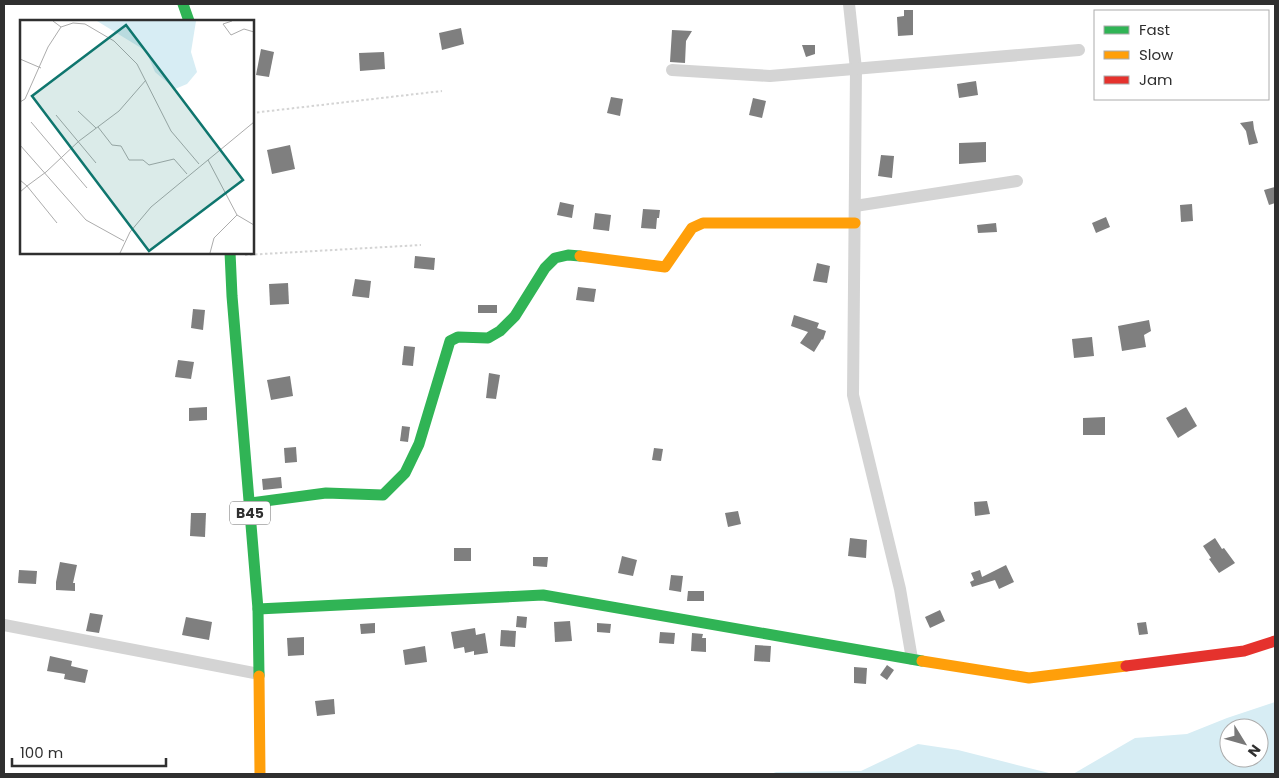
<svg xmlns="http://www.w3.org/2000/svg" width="1279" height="778" font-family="Poppins,sans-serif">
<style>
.water{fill:#d7edf4;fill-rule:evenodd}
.building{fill:#7f7f7f}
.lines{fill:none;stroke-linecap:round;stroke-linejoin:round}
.path{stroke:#d4d4d4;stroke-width:2;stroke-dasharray:2.5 2.5;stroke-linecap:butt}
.street{stroke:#d4d4d4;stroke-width:12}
.fast{stroke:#30b455;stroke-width:11}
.slow{stroke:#ff9f0a;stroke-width:11}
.jam{stroke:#e5322d;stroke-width:11}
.labels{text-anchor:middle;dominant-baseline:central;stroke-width:5;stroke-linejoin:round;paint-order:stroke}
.shield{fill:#fff;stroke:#6d6d6d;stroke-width:1}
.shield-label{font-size:14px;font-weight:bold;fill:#2f2f2f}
.inset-road{fill:none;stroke:#acacac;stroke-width:1}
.view{fill:#0f766e;fill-opacity:0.15;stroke:#0f766e;stroke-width:2.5}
.inset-edge{fill:none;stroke:#2f2f2f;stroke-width:2.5}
</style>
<rect width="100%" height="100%" fill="#fff"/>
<g class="water">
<path d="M 1275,702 L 1275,774 L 1073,774 L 1135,738 L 1187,734 L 1227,718 ZM 1229,728 L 1259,728 L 1259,758 L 1229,758 Z"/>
<polygon points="918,744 958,750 1053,774 771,774 776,772 861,771"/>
</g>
<g class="building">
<polygon points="904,10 913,10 913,35 898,36 897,17 904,16"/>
<polygon points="461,28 464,44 442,50 439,33"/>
<polygon points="672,30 692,31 686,41 685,63 670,62"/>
<polygon points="802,45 815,45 815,54 806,57"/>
<polygon points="261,49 274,52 269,77 256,75"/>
<polygon points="384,52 385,69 360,71 359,53"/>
<polygon points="976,81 978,95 959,98 957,84"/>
<polygon points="611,97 623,99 620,116 607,113"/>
<polygon points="753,98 766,101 762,118 749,115"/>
<polygon points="1253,121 1254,129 1258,143 1249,145 1246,131 1240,123"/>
<polygon points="986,142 986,162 959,164 959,143"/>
<polygon points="290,145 295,169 272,174 267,150"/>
<polygon points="881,155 894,156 892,178 878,176"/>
<polygon points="1275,187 1275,203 1269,205 1264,190"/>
<polygon points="560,202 574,205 572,218 557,215"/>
<polygon points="1192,204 1193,221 1181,222 1180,205"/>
<polygon points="643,209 660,210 659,218 657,218 656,229 641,228"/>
<polygon points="595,213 611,215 609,231 593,229"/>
<polygon points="1106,217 1110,227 1096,233 1092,223"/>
<polygon points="996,223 997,232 978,233 977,225"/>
<polygon points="415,256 435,258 434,270 414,268"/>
<polygon points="817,263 830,266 827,283 813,281"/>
<polygon points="355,279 371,281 369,298 352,296"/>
<polygon points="288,283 289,304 270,305 269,284"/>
<polygon points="578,287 596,289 594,302 576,300"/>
<rect x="478" y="305" width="19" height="8"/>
<polygon points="193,309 205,310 203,330 191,328"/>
<polygon points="794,315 819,323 817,328 826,331 823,340 822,339 814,352 800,343 808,332 791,326"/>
<polygon points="1149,320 1151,331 1144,335 1146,347 1122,351 1118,326"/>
<polygon points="1092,337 1094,356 1074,358 1072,339"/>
<polygon points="404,346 415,347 413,366 402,365"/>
<polygon points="178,360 194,362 191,379 175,377"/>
<polygon points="489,373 500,375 496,399 486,398"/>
<polygon points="290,376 293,396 271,400 267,380"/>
<polygon points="207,407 207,420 189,421 189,408"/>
<polygon points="1186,407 1197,426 1178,438 1166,418"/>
<polygon points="1105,417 1105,435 1083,435 1083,418"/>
<polygon points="402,426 410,427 408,442 400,441"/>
<polygon points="296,447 297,462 285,463 284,448"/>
<polygon points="654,448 663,449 661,461 652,460"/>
<polygon points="281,477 282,488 263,490 262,479"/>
<polygon points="987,501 990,514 975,516 974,502"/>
<polygon points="738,511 741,524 728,527 725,513"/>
<polygon points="191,513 206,513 205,537 190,536"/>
<polygon points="850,538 867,540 866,558 848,556"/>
<polygon points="1215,538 1222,549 1224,548 1235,563 1219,573 1209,559 1211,558 1203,546"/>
<rect x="454" y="548" width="17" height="13"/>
<polygon points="622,556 637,560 633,576 618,573"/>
<polygon points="533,557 548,557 547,567 533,566"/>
<polygon points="60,562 77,565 73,583 75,583 75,591 56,590 56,582"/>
<polygon points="1006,565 1014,582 999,589 995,580 972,587 970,582 974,580 971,573 980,570 982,577"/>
<polygon points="19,570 37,571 36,584 18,583"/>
<polygon points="671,575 683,576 681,592 669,590"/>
<polygon points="688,591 704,591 704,601 687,601"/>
<polygon points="940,610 945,621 930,628 925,617"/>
<polygon points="90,613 103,615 99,633 86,631"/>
<polygon points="517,616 527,617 526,628 516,627"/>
<polygon points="186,617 212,622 209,640 182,635"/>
<polygon points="570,621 572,641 555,642 554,622"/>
<polygon points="1146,622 1148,634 1139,635 1137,623"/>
<polygon points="375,623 375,633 361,634 360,624"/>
<polygon points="597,623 611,624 610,633 597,632"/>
<polygon points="475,628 476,635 485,633 488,653 474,655 474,651 465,653 464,647 454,649 451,632"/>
<polygon points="501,630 516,631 515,647 500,646"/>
<polygon points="660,632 675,633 674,644 659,643"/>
<polygon points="692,633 703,634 702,638 706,638 706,652 691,651"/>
<polygon points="304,637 304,655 288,656 287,638"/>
<polygon points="755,645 771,646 770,662 754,661"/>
<polygon points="425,646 427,662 405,665 403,650"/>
<polygon points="50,656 72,661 71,666 88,670 85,683 64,679 65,674 47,671"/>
<polygon points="887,665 894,670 887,680 880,675"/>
<polygon points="854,667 867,668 866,684 854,683"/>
<polygon points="334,699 335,714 317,716 315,701"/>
</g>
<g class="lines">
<g class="path">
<polyline points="252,113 442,91"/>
<polyline points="245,255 421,245"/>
</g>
<g class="street">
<polyline points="849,4 856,69 853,395 900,589 912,659"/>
<polyline points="672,70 770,76 1079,50"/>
<polyline points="855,206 1017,181"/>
<polyline points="4,625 259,674"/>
</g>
<g class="fast">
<polyline points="183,4 189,21"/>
<polyline points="230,252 232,296 258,609 259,676"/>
<polyline points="250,503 326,493 383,495 405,473 419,444 450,341 458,337 488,338 500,331 515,316 545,268 555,258 568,255 580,256"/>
<polyline points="258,609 543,595 922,661"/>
</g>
<g class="slow">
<polyline points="580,256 665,267 692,228 703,223 855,223"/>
<polyline points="922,661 1029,678 1126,666"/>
<polyline points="259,676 260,774"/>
</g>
<polyline class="jam" points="1126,666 1244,651 1275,641"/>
</g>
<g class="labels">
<rect class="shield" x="230" y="501.5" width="40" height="23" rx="4"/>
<g class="shield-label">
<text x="250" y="513">B45</text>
</g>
</g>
<g transform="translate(20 20)">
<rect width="234" height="234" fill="#fff"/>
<path d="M 77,1 L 176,1 L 171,32 L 177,52 L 167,64 L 155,69 L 135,52 L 126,31 Z" fill="#d7edf4"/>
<path class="inset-road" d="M 33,1 L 41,7 L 53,3 L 65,4 L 94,21 L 117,44 L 151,111 L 179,144M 212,1 L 203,4 L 211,15 L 224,9 L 234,12M 0,39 L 21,48M 0,82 L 5,79 L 28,27 L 41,7M 58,91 L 76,108M 36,95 L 76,143M 11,102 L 67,168M 78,107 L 92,125 L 101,126 L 109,140 L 123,140 L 129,145 L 154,139 L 167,154M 0,125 L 66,200 L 104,221M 188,140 L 217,195 L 234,205M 0,160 L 7,166 L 26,152 L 59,121 L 99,91 L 126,60M 0,172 L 7,166 L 37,203M 100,233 L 110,212 L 131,187 L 234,102M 190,233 L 194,218 L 217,195"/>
<path class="view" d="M 106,5 L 223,160 L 129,231 L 12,76 Z"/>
<rect width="234" height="234" class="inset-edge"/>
</g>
<rect width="1279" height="778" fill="none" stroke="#2f2f2f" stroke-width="10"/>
<rect x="1094" y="10" width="175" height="90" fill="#ffffff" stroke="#acacac"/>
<rect x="1104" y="26" width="25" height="8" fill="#30b455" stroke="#acacac"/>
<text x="1139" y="35" font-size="15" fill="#2f2f2f">Fast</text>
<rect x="1104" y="51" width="25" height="8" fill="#ff9f0a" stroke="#acacac"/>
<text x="1139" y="60" font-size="15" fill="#2f2f2f">Slow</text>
<rect x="1104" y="76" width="25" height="8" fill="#e5322d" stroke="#acacac"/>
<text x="1139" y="85" font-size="15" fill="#2f2f2f">Jam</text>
<g transform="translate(1244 743) rotate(127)"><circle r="24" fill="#ffffff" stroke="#acacac"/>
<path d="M0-4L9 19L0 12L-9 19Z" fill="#787878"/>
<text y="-8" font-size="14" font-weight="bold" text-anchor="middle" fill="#2f2f2f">N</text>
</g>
<path d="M12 758v8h154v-8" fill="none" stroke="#2f2f2f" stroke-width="2.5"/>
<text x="20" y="758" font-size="15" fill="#2f2f2f" stroke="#ffffff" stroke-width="4" paint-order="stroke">100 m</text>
</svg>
